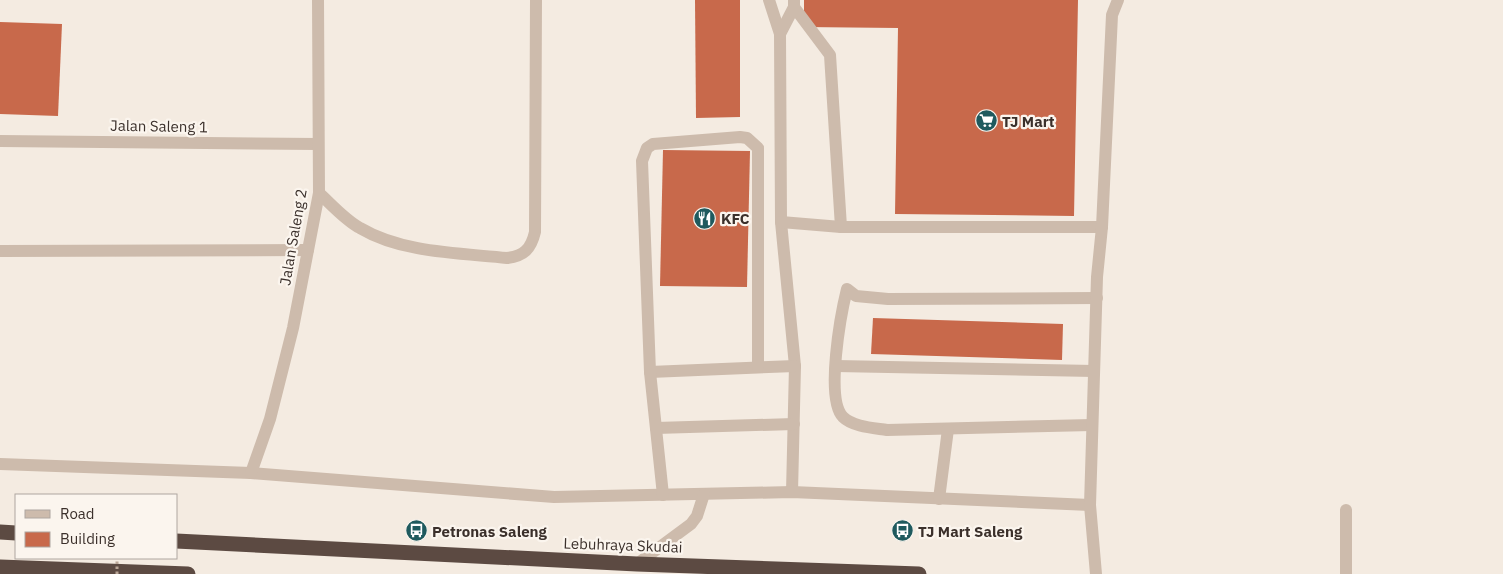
<svg xmlns="http://www.w3.org/2000/svg" width="1503" height="574" font-family="'IBM Plex Sans',sans-serif">
<style>
.building{fill:#c8694b}
.lines{fill:none;stroke-linecap:round;stroke-linejoin:round}
.minor{stroke:#cdbbac;stroke-width:12}
.highway{stroke:#5c4a42;stroke-width:15}
.path-bridge{stroke:#b9a596;stroke-width:3;stroke-dasharray:2.5 2.5;stroke-linecap:butt}
.labels{text-anchor:middle;dominant-baseline:central;stroke-width:4.5;stroke-linejoin:round;paint-order:stroke}
.poi-label{font-size:15px;font-weight:bold;fill:#3b302b;stroke:#fbf5ee;text-anchor:start}
.street-label{font-size:15px;fill:#3b302b;stroke:#fbf5ee}
</style>
<rect width="100%" height="100%" fill="#f4ebe1"/>
<g class="building">
<polygon points="695,0 740,0 740,117 696,118"/>
<polygon points="804,0 1078,0 1074,216 895,214 898,28 804,27"/>
<polygon points="0,22 62,24 58,116 0,114"/>
<polygon points="663,150 750,151 747,287 660,286"/>
<polygon points="873,318 1063,324 1062,360 871,354"/>
</g>
<g class="lines">
<g class="minor">
<polyline points="769,0 780,34 781,222 795,366 792,492"/>
<polyline points="794,7 830,55 841,227"/>
<polyline points="780,34 794,7 794,0"/>
<polyline points="0,141 318,144"/>
<path d="M 319,193 C 331,204 345,220 360,228 C 402,253 459,253 507,258 C 524,256 531,249 535,232 L 536,0"/>
<polyline points="781,222 841,227 1102,227"/>
<polyline points="0,251 308,250"/>
<polyline points="836,366 1094,371"/>
<polyline points="650,372 795,366"/>
<path d="M 1092,425 L 887,430 C 875,428 853,427 843,417 C 825,399 841,313 847,289 L 856,296 L 888,299 L 1097,298"/>
<polyline points="656,428 794,424"/>
<polyline points="0,464 251,473 554,497 792,492 1090,505"/>
<polyline points="251,473 270,419 293,328 319,193 318,0"/>
<polyline points="663,495 650,372 642,161 647,148 653,144 740,137 747,138 758,148 758,367"/>
<polyline points="939,499 948,429"/>
<polyline points="1346,510 1346,574"/>
<polyline points="637,564 691,524 697,516 704,494"/>
<polyline points="1096,574 1090,505 1097,277 1102,227 1112,15 1118,0"/>
</g>
<g class="highway">
<polyline points="0,532 16,533"/>
<polyline points="176,541 637,564 919,574"/>
<polyline points="0,567 188,574"/>
</g>
<polyline class="path-bridge" points="117,574 117,558"/>
</g>
<defs>
<symbol id="supermarket-disc" viewBox="-11 -11 22 22"><circle r="9.5" fill="#1f5a5e" stroke="#fbf5ee"/><path d="M-6-5.5h2.5l.6 2H6L4.5 2H-2.5L-4.4-4H-6ZM-1.5 3.2a1.3 1.3 0 1 0 .1 0ZM3 3.2a1.3 1.3 0 1 0 .1 0Z" fill="#fff"/></symbol>
<symbol id="restaurant-disc" viewBox="-11 -11 22 22"><circle r="9.5" fill="#1f5a5e" stroke="#fbf5ee"/><path d="M-5-6h1v4h1v-4h1v4h1v-4h1v5L-1.5 .5V6h-2V.5L-5-1ZM5-6V6H3V1.5H1.5Q1.5-4 5-6Z" fill="#fff"/></symbol>
<symbol id="bus-disc" viewBox="-11 -11 22 22"><circle r="9.5" fill="#1f5a5e" stroke="#fbf5ee"/><path d="M-5-6H5V4H4V6H2V4H-2V6H-4V4H-5ZM-3.5-4V0h7V-4ZM-3.5 1.2v1.5H-2V1.2ZM2 1.2v1.5H3.5V1.2Z" fill="#fff"/></symbol>
</defs>
<g fill-rule="evenodd">
<use href="#supermarket-disc" x="974" y="108" width="25" height="25"/>
<use href="#restaurant-disc" x="692" y="206" width="25" height="25"/>
<use href="#bus-disc" x="404" y="518" width="25" height="25"/>
<use href="#bus-disc" x="890" y="518" width="25" height="25"/>
</g>
<g class="labels">
<g class="poi-label">
<text x="1002" y="121">TJ Mart</text>
<text x="721" y="218">KFC</text>
<text x="432" y="531">Petronas Saleng</text>
<text x="918" y="531">TJ Mart Saleng</text>
</g>
<g class="street-label">
<text transform="translate(159 126) rotate(1)">Jalan Saleng 1</text>
<text transform="translate(293 237) rotate(-80)">Jalan Saleng 2</text>
<text transform="translate(623 545) rotate(2)">Lebuhraya Skudai</text>
</g>
</g>
<rect x="15" y="494" width="162" height="65" fill="#fbf5ee" stroke="#aea6a0"/>
<rect x="25" y="510" width="25" height="8" fill="#cdbbac" stroke="#aea6a0"/>
<text x="60" y="519" font-size="15" fill="#3b302b">Road</text>
<rect x="25" y="532" width="25" height="15" fill="#c8694b" stroke="#aea6a0"/>
<text x="60" y="544" font-size="15" fill="#3b302b">Building</text>
</svg>
